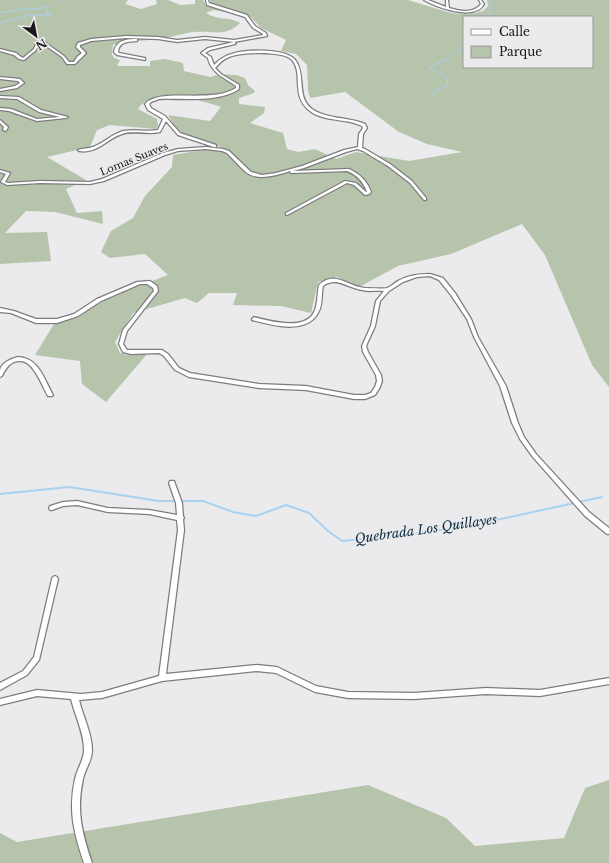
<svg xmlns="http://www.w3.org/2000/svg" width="609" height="863" font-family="'Libre Baskerville',serif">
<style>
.green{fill:#b6c4ac;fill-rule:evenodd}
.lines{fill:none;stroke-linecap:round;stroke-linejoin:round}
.stream-far1{stroke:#a9d2f1;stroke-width:1}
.stream{stroke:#a9d2f1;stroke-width:2}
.street-casing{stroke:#7d7d7f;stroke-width:2.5}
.street{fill:#fff;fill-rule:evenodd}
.labels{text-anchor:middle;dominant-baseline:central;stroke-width:3;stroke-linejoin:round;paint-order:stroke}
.far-street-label{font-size:10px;fill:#191919;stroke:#ebeaec}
.water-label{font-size:13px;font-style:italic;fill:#0c2e43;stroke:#ebeaec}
</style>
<rect width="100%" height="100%" fill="#ebeaec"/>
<g class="green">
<path d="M 0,0 L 128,0 L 125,4 L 141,9 L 157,4 L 156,0 L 168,0 L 180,5 L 195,4 L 195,0 L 203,0 L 206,5 L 234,13 L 213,10 L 206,13 C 219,21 228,16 240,23 C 225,38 213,30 194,32 C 182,33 170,38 158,39 C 143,42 127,39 113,45 L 112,54 L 114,58 L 120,60 L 117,66 L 150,66 L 150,61 L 165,59 L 183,63 L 184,71 L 210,77 L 220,74 L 236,75 L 245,78 L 248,85 L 255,91 L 254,93 L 239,98 L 239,104 L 265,107 L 264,113 L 250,123 L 283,133 L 287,149 L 298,152 L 315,149 L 336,159 L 356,152 L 409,161 L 462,152 L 427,144 L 399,132 L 345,92 L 310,98 L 308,90 L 307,65 L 296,54 L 281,51 L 286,40 L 261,28 L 251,17 L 212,4 L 210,0 L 408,0 L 447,12 L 458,14 L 475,13 L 483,11 L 488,6 L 487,0 L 609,0 L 609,387 L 592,365 L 545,255 L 522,224 L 451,254 L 398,266 L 359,287 L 337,277 L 318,282 L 311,313 L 281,306 L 233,305 L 237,293 L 209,293 L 197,303 L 185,298 L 133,313 L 115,342 L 120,353 L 129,355 L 147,354 L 106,402 L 82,384 L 80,361 L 35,355 L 54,324 L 79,317 L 96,305 L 136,287 L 168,275 L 145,254 L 110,258 L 101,252 L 111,231 L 133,218 L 145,196 L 172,167 L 173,155 L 221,147 L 178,132 L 168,115 L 210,121 L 221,107 C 201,100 152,87 138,109 L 157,119 L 158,126 L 156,129 L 110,125 L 97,130 L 90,147 L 47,157 L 86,180 L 66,189 L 77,213 L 102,211 L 103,224 L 55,212 L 26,211 L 5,233 L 47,232 L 51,261 L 0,264 ZM 464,17 L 592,17 L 592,67 L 464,67 Z"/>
<polygon points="609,780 609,863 0,863 0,833 17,842 368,785 446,818 475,846 564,838 585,788"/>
</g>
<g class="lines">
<g class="stream-far1">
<polyline points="0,13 22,9 38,9 47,6 49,7 46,12 51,15 30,15 0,23"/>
<polyline points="487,17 491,10 489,0"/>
<polyline points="434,98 434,91 447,86 448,79 429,67 448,59 464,46"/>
</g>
<polyline class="stream" points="0,494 69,487 159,501 203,501 233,512 256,516 286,505 309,513 328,531 342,541 388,537 469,526 602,497"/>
<defs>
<g id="street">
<polygon points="206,0 208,0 209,3 247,15 255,26 266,33 267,36 234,42 205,39 177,42 158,39 126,38 91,41 80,45 80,47 86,53 75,64 67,64 62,57 42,43 39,44 36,50 24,60 19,59 14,55 0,51 0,49 16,53 21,57 23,58 34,49 37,42 43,41 64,56 69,62 74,62 77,57 82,53 76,47 78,43 91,39 126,36 158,37 177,40 205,37 234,40 263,35 263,34 253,28 245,17 207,5"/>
<path d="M 424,0 L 428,0 L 446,7 L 446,0 L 448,0 L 449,8 C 460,11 473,14 481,4 L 479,0 L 481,0 L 484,4 C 482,7 481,9 478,10 C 464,17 436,7 424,0 Z"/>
<path d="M 137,39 L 137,41 C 129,42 119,41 118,52 L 119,53 L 145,58 L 145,60 L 117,55 L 114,52 C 116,40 127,39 137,39 Z"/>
<path d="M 234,42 L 236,43 L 235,44 L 210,50 L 205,53 L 211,57 L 214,65 C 219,60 224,56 232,54 C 245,49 288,48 296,61 C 306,76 296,97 312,109 C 326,119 349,117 365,124 L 367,128 L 363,134 L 362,148 L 365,149 L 390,164 L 412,181 L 426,198 L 426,200 L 424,200 L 410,183 L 388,166 L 363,151 L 357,149 L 346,152 L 304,168 L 293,171 L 349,169 C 360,174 367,181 371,192 C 370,194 367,195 365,195 L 354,185 L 347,183 L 287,215 L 286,215 L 286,213 L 345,181 L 356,183 L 366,192 L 367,192 C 363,181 357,175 347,171 L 292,173 L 291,173 L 290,171 C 278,175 259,181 247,173 C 240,167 233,159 227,153 L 222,151 L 206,149 L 178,151 L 165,155 L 104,181 L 90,184 L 40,183 L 7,185 L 1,182 L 6,174 L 0,172 L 0,170 L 10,173 L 5,182 L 8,183 L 40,181 L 90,182 L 102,179 L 163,153 L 178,149 L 206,147 L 223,149 L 229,151 L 251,172 L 262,175 L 276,173 L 302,166 L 344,150 L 358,147 L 359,134 L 363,128 L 362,126 C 346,118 324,122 310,111 C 290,96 304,74 292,60 C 283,50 238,52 227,58 C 222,60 219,64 215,68 L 221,74 L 239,85 L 239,89 C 219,103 184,98 159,99 L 151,102 L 149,104 L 151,108 L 165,116 L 180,133 L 216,145 L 216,147 L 214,147 L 178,135 L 166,121 L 160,132 C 148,135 134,130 122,134 C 106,139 98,154 79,151 L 78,150 C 83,148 88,149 93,147 C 104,143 112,134 123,131 C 135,129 146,132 158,130 L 163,119 L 148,110 L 145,104 C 160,87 212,104 236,88 L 236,86 C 225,78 211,73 208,58 L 201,53 L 208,48 Z"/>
<polygon points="0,77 20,79 24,83 17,88 0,91 0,89 15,86 20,83 18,81 0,79"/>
<polygon points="0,96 19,97 41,110 68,117 66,118 37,121 9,111 0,110 0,108 11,109 37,119 60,117 39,112 17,99 0,98"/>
<polygon points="0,120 8,127 6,131 3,130 4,127 0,123"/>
<path d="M 430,274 L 443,278 L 455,293 L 471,319 L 478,337 L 506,386 L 518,423 L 524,437 L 536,454 L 589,512 L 609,528 L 609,534 L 607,534 L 585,516 L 532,456 L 520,439 L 512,423 L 500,386 L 474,337 L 467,319 L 451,295 L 439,280 L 430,276 L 417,277 L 403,282 L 389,291 L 380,301 L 375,326 L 366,346 L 368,352 L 381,375 L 382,381 L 380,387 L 375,395 L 365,399 L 354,399 L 306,390 L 259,388 L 189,377 L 175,370 L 164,356 L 159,353 L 131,354 L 123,352 L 119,344 L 123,330 L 154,291 L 153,288 L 147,284 L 140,284 L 101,301 L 78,316 L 57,323 L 36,323 L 11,313 L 0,312 L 0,308 L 14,311 L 36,319 L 57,319 L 74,314 L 97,299 L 137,282 L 150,281 L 157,286 L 158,291 L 127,331 L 123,344 L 127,350 L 162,350 L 168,354 L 179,368 L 190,373 L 259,384 L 306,386 L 354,395 L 365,395 L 371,393 L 375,387 L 377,381 L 376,375 L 363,352 L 362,346 L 371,326 L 376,301 L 384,291 C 376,290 369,292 362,290 C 347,288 337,276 323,286 C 321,294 323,305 318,313 C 306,335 271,325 252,320 L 252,319 L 254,317 C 270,321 307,332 315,310 C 318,302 317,293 319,285 C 335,270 348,287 365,288 C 368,288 385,289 387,288 C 391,287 395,282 400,280 C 409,275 420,274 430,274 Z"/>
<path d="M 18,357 C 39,358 44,379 53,395 L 52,396 L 48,396 C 42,386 34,361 20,361 C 10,361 6,368 2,376 L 0,377 C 0,375 0,372 0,370 C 2,362 11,359 18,357 Z"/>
<path d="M 170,481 L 174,481 L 182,503 L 183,516 L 184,518 L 183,519 L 184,530 L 166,674 L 257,665 L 277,667 L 316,686 L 348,692 L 414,693 L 486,688 L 540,690 L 609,678 L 609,684 L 540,696 L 486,694 L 414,699 L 348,698 L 315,692 L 276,673 L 257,671 L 162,681 L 102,698 L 79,700 C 83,717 92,733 92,750 C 92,761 85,769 83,779 C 76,811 82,833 92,863 L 84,863 C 74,833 68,811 75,779 C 77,769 84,760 84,750 C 84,732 75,716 71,699 L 37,696 L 0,705 L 0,699 L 37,690 L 81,694 L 102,692 L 159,676 L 178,530 L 177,520 L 149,514 L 108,512 L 77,505 L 63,506 L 52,510 L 50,510 L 49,508 L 50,506 L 63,502 L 77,501 L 108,508 L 149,510 L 177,515 L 176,503 L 169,483 Z"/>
<polygon points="55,576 57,577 58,579 39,660 27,675 0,690 0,683 23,671 34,657 52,579 53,577"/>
</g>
</defs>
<use href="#street" class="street-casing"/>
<use href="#street" class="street"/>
</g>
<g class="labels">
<g class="far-street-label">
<text transform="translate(134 159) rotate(-22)">Lomas Suaves</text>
</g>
<g class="water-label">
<text transform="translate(426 529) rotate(-8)">Quebrada Los Quillayes</text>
</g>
</g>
<rect x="463" y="16" width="130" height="52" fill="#ebeaec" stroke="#979698"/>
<rect x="471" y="29" width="20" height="6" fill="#ffffff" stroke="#979698"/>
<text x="499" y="36" font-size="12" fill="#191919">Calle</text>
<rect x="471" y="46" width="20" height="12" fill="#b6c4ac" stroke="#979698"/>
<text x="499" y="56" font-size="12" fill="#191919">Parque</text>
<g transform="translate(36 36) rotate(148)" stroke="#ebeaec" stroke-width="3" paint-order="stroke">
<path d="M0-3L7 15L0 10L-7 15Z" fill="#191919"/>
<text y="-6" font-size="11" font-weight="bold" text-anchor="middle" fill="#191919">N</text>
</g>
</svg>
